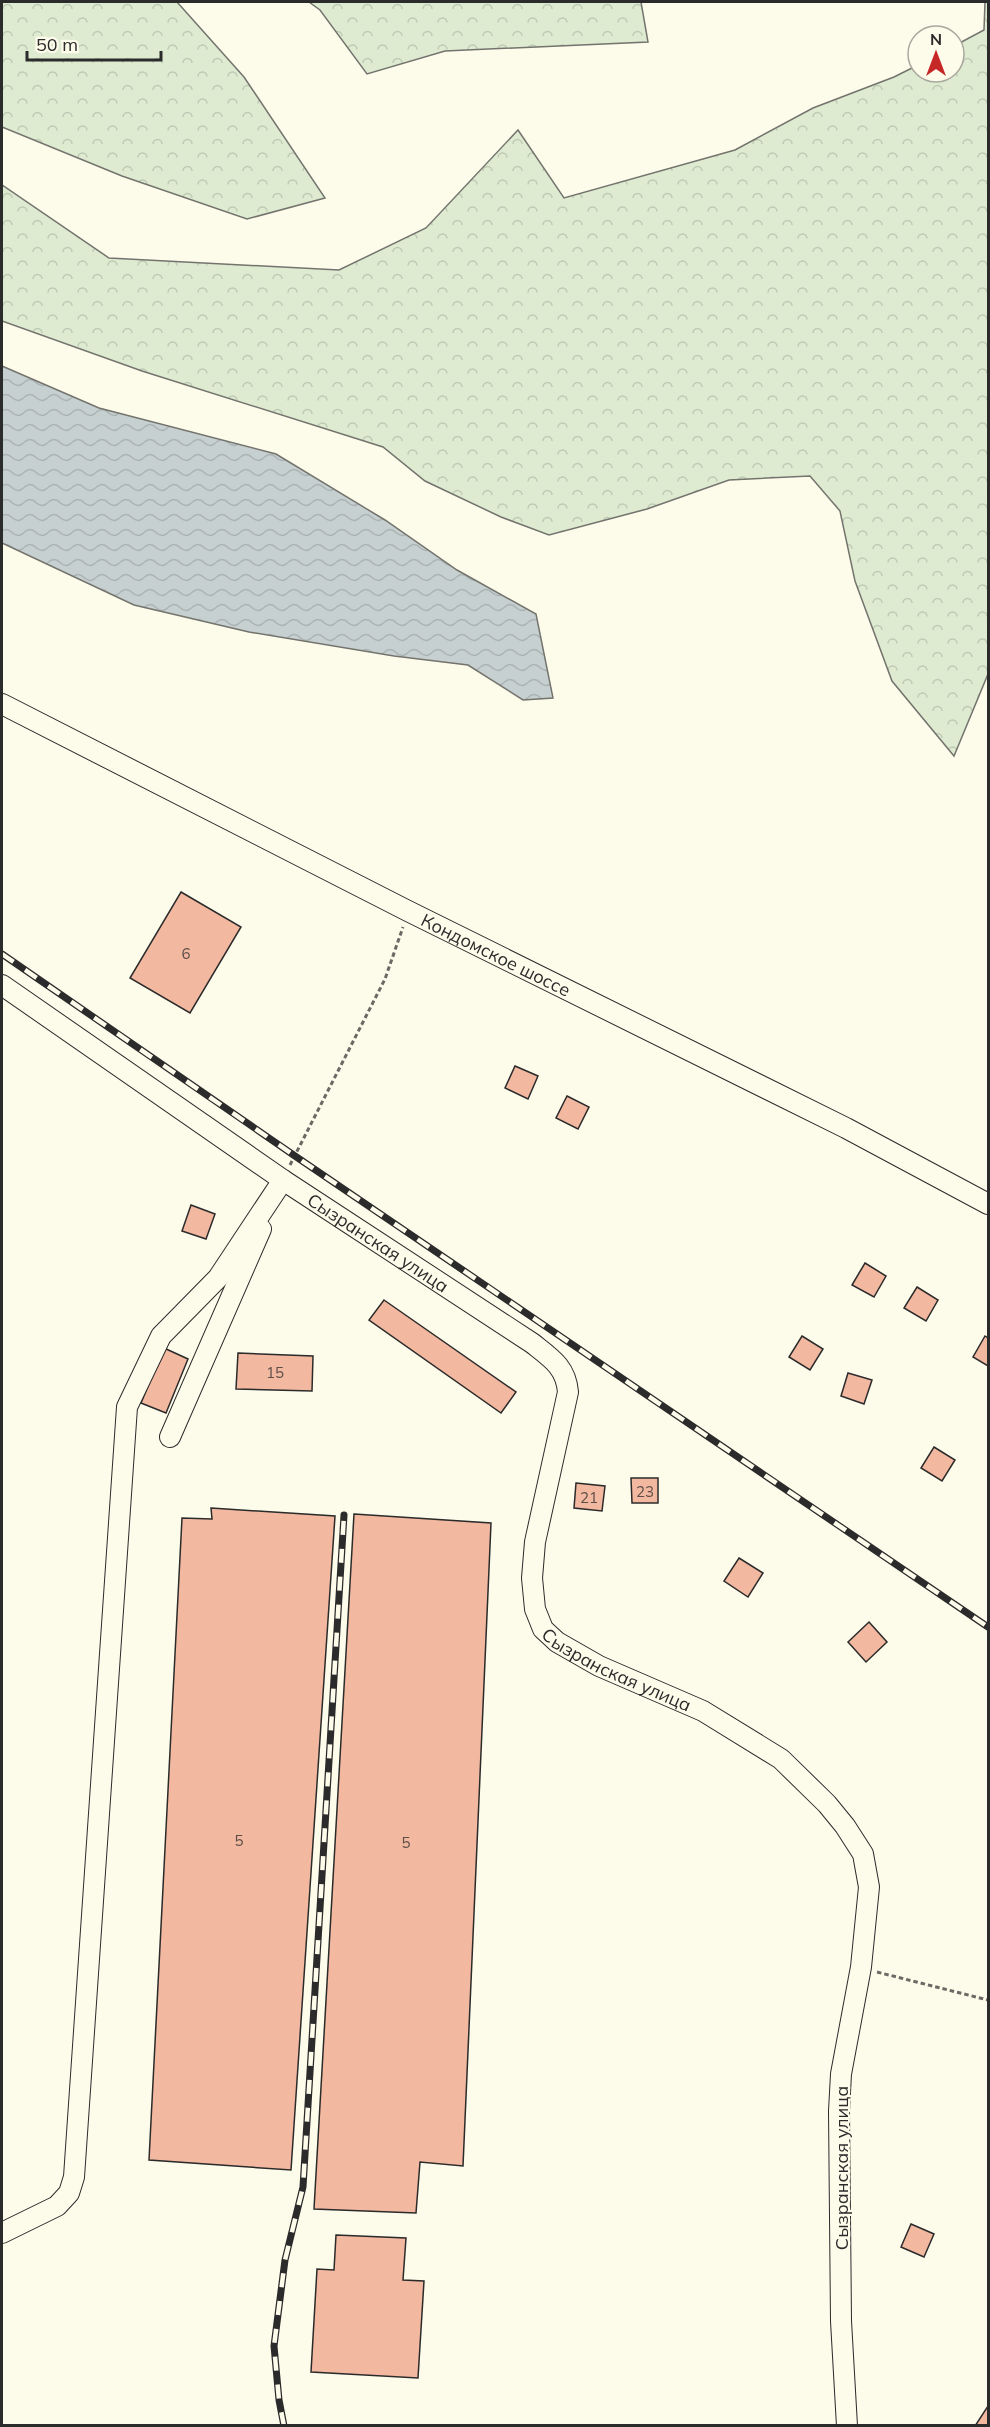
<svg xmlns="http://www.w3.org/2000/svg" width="990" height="2427" font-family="Mulish,sans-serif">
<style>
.forest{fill:url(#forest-crowns);stroke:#74746e;stroke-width:1.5}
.water{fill:url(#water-waves);stroke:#74746e;stroke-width:1.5}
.building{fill:#f2b8a0;stroke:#2b2b2b;stroke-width:1.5}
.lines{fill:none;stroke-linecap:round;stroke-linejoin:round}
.minor-casing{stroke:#2b2b2b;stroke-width:22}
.path{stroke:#6a6964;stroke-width:3;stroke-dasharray:4.5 3;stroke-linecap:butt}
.minor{stroke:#fdfbea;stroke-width:20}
.rail-casing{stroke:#2b2b2b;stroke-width:7}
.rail{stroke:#fdfbea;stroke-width:4.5;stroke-dasharray:14;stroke-linecap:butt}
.labels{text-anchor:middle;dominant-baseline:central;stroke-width:4.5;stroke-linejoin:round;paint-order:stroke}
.number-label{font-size:15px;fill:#5d4e48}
.street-label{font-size:18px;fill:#2b2b2b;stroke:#fdfbea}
</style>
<defs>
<pattern id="forest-crowns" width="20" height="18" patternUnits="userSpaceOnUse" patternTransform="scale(1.5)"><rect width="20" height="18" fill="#deebd1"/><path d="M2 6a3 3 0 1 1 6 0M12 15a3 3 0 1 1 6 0" fill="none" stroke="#bfcab4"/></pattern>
<pattern id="water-waves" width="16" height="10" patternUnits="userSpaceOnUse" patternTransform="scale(1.5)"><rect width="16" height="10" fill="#c7d0d0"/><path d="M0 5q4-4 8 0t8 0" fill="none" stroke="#abb3b3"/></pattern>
</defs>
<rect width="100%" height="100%" fill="#fdfbea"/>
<g class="forest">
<polygon points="2,2 177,2 244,77 325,198 247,219 122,176 2,127"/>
<polygon points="309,2 641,2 648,42 445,51 367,74 320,10"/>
<polygon points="985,2 988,2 988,674 954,756 892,681 855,581 840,511 810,476 729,480 647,509 549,535 501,517 425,481 383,447 142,371 2,321 2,185 109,258 339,270 426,228 518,130 564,198 735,150 813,108 894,77 918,65 918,72 954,72 954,46 984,30"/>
</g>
<polygon class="water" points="2,366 99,408 276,454 385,520 457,570 536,614 553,698 523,700 468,665 394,656 249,632 134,605 2,543"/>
<g class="building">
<polygon points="181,892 241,927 190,1013 130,978"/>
<polygon points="515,1066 538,1076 528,1099 505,1088"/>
<polygon points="567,1096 589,1107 578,1129 556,1118"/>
<polygon points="191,1205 215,1214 206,1239 182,1231"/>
<polygon points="865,1263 886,1276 874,1297 852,1285"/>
<polygon points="917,1287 938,1300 926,1321 904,1308"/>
<polygon points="384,1300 516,1392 501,1413 369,1320"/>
<polygon points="802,1336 823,1349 810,1370 789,1357"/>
<polygon points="985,1336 988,1338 988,1366 973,1357"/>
<polygon points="164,1348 188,1359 166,1413 141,1403"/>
<polygon points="238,1353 313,1356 312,1391 236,1389"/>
<polygon points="848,1373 872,1380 864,1404 841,1396"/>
<polygon points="934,1447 955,1460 942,1481 921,1468"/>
<polygon points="631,1478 658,1478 658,1503 632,1503"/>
<polygon points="576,1483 605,1486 602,1511 574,1508"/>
<polygon points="211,1508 335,1516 291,2170 149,2160 182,1518 212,1519"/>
<polygon points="354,1514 491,1523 463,2166 420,2162 416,2213 314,2209"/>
<polygon points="739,1558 763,1573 748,1597 724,1581"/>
<polygon points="869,1622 887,1642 866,1662 848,1642"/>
<polygon points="911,2224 934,2234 924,2257 901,2247"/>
<polygon points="336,2235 406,2238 403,2280 424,2281 418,2378 311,2372 317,2269 334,2270"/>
<polygon points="988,2406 988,2426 975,2426"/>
</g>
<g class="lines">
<defs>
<g id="minor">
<path id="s1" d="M 2,704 L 408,911 L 846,1128 L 988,1204"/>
<path id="s2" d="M 2,985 L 283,1180 L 532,1343 C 551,1358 566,1367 568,1392 L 535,1542 L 532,1578 L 535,1609 L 543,1629 L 557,1642 L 599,1666 L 703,1711 L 781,1759 L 827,1804 L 845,1826 L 863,1854 L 869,1887 L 861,1967 L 841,2074 L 839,2111 L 841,2321 L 847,2426"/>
<polyline points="170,1437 261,1229"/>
<polyline points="2,2233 57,2206 69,2193 74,2177 127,1407 161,1336 218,1278 283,1180"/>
</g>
</defs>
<use href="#minor" class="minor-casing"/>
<g class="path">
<polyline points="290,1165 385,979 403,927"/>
<polyline points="877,1972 988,2000"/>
</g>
<use href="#minor" class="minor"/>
<defs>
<g id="rail">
<polyline points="2,954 295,1156 988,1627"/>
<polyline points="284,2426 279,2400 274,2346 285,2260 303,2187 344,1515"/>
</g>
</defs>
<use href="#rail" class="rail-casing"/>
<use href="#rail" class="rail"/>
</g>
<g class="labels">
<g class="number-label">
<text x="186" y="953">6</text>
<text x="275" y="1372">15</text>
<text x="645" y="1491">23</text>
<text x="589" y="1497">21</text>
<text x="239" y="1840">5</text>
<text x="406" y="1842">5</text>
</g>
<g class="street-label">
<text stroke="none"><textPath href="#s1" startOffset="554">Кондомское шоссе</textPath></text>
<text stroke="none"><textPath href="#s2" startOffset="456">Сызранская улица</textPath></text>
<text stroke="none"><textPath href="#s2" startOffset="1030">Сызранская улица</textPath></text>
<text transform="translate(841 2168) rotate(-90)">Сызранская улица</text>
</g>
</g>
<rect width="990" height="2427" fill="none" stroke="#2b2b2b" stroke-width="6"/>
<g transform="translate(936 54)"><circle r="28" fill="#fdfbea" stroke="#a9a89e" stroke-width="1.5"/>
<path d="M0-4.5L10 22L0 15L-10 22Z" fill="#c62828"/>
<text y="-9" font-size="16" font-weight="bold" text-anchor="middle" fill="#2b2b2b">N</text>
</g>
<path d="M27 51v9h134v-9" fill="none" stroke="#2b2b2b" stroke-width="3"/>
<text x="36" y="51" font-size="18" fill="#2b2b2b" stroke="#fdfbea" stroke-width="4.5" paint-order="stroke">50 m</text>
</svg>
